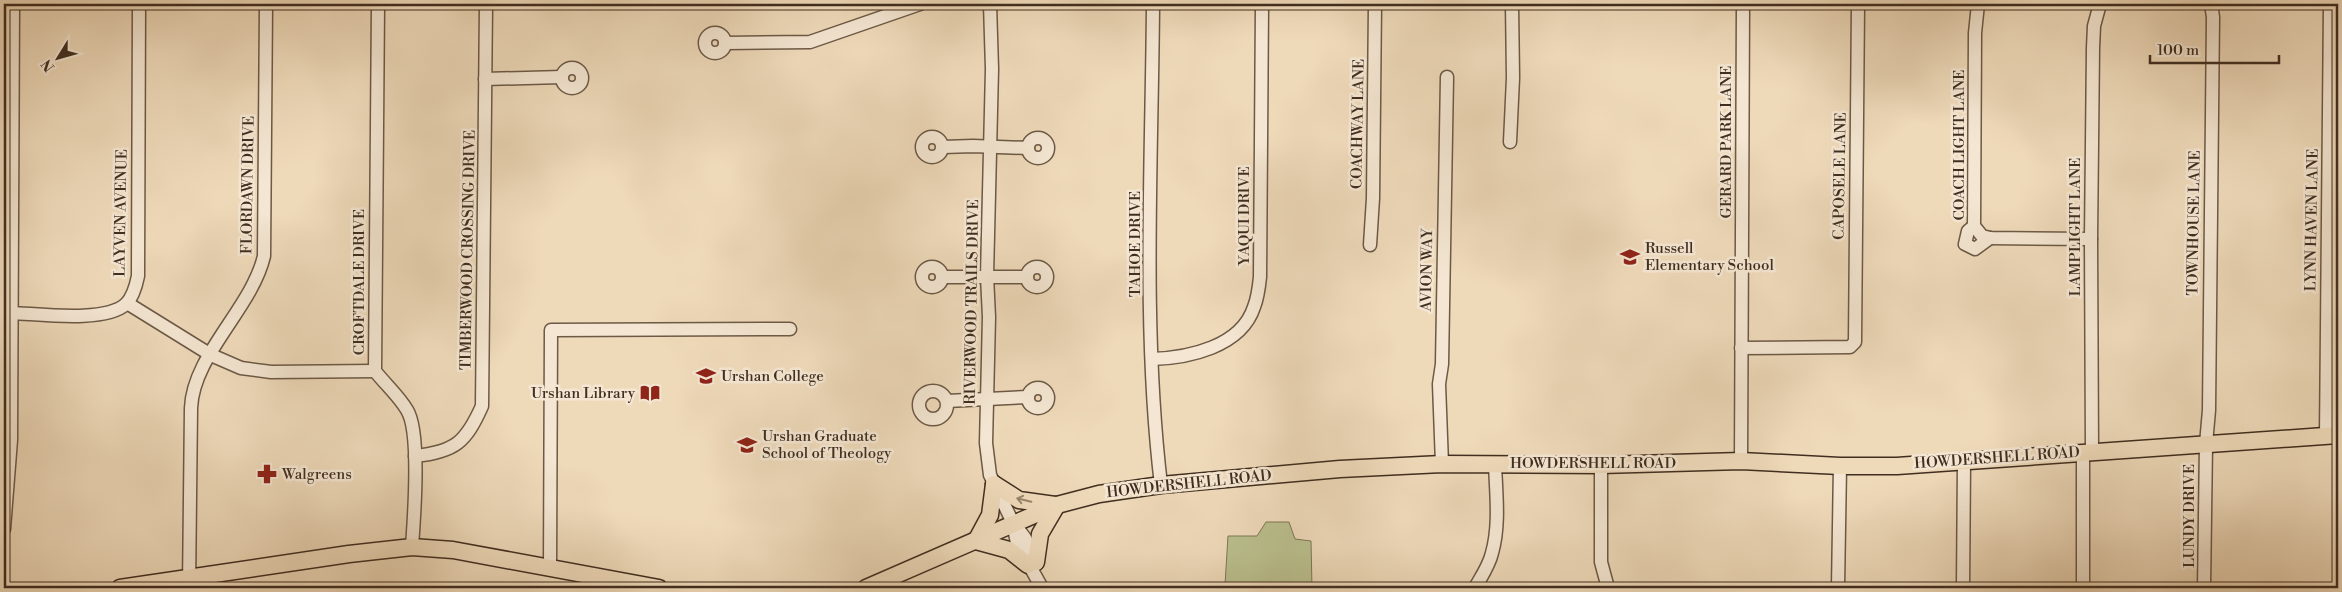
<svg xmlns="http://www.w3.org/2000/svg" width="2342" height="592" font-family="'Libre Bodoni',serif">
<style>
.green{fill:#babf8e;stroke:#7d7657}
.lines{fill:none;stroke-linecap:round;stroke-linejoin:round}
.minor-casing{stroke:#6c5946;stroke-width:15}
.major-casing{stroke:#402e20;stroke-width:19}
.minor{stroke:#f4e6d2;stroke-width:12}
.major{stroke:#eed9b9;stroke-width:16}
.oneway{stroke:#97846c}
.labels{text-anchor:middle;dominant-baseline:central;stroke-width:5;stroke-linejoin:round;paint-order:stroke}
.street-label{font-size:15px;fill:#402e20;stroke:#f4e6d2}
.poi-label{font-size:15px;fill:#402e20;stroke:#f4e6d2;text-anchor:start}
</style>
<rect width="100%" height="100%" fill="#eed9b9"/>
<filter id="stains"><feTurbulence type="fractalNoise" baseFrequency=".004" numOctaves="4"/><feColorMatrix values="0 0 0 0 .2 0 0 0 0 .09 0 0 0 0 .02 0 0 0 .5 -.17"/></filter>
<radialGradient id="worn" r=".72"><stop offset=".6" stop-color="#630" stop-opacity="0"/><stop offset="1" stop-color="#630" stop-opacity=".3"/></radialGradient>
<polygon class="green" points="1266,522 1289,522 1295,539 1311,541 1312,588 1194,588 1225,585 1228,536 1257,536"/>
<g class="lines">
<defs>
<g id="minor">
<path d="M 378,4 L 375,371 C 385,384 398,395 407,410 C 421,432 414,518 412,547"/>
<polyline points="990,4 992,69 987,276 989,317 986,443 990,475 1013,523 1017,543 1042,588"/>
<path d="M 1153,4 C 1152,163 1142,326 1161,485"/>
<polyline points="1978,4 1975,33 1974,226 1982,236 1990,238 2091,239"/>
<circle cx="715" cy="43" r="10"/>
<polyline points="725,43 810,42 920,4"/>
<circle cx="572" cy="78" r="10"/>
<polyline points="485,79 562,77"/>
<circle cx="932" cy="147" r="10"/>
<circle cx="1038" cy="148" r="10"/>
<polyline points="1510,142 1513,78 1512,4"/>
<polyline points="943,147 973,146 1028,148"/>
<polyline points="1974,226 1968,231 1965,244 1975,249 1990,238"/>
<polyline points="1370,245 1373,198 1375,4"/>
<circle cx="1037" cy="277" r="10"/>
<circle cx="932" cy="277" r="10"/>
<polyline points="942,277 1027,277"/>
<polyline points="127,303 211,355 241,368 271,372 375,371"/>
<path d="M 12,313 C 40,314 105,323 126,304 C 133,297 136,286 138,276 L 139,4"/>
<polyline points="1741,348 1850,347 1855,342 1858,4"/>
<path d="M 1152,359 C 1188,358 1241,347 1254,307 C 1258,297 1259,287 1260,277 L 1262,4"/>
<circle cx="1038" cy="398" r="10"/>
<circle cx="933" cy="405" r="14"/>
<polyline points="947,401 1028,397"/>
<polyline points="2326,436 2330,4"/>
<polyline points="2092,451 2091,239 2093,48 2094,26 2100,4"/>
<polyline points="2083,452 2083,588"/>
<path d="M 415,456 C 455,452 466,442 482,406 L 486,4"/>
<polyline points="1741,461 1743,4"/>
<polyline points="1442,464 1439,384 1442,364 1447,77"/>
<polyline points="1601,465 1601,562 1608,588"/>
<polyline points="1015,525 1025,538 1037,564"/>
<polyline points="4,529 11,440 13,4"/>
<polyline points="550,569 551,330 790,329"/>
<path d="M 189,588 L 191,408 C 193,355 252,308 264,256 L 266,4"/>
<path d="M 1475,588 C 1481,577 1489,566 1492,553 C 1500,525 1496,493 1495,464"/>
<polyline points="1838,588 1840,466"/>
<polyline points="1963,588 1964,462"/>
<polyline points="2204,588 2206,444 2209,410 2213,17 2211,4"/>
</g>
<g id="major">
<polyline points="994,484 1019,500 1055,505"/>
<polyline points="976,541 990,515 994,484"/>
<polyline points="976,541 1009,550 1028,565"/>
<polyline points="1036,562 1040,534 1057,505"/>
<polyline points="120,588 349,554 412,547 453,550 659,588"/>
<polyline points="866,588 1057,505 1099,494 1161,485 1340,469 1442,464 1601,465 1741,461 1840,466 1897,466 2338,435"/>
</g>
</defs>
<use href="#minor" class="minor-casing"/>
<use href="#major" class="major-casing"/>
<use href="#minor" class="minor"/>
<use href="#major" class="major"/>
</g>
<defs><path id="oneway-shaft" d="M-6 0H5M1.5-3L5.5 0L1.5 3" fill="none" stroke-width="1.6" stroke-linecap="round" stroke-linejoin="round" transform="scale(1.25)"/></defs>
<use class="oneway" href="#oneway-shaft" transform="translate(1024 500) rotate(-166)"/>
<defs>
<symbol id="school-bare" viewBox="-9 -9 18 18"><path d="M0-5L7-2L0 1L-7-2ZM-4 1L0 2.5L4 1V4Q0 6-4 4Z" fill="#8f2418" stroke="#f4e6d2" stroke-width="2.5" paint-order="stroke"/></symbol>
<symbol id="university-bare" viewBox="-9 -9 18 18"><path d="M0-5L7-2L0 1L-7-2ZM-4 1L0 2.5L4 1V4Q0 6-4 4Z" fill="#8f2418" stroke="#f4e6d2" stroke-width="2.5" paint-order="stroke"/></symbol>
<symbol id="library-bare" viewBox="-9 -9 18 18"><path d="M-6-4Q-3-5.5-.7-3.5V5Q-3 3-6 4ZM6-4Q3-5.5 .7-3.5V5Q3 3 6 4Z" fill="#8f2418" stroke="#f4e6d2" stroke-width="2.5" paint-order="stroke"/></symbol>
<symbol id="pharmacy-bare" viewBox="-9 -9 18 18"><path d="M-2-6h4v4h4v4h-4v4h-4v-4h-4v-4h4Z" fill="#8f2418" stroke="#f4e6d2" stroke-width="2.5" paint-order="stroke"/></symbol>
</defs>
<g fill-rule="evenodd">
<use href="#school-bare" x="1616" y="243" width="28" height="28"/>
<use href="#university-bare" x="692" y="362" width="28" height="28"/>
<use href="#library-bare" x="636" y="379" width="28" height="28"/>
<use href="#school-bare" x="733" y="431" width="28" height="28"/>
<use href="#pharmacy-bare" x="253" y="460" width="28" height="28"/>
</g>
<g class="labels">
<g class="street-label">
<text transform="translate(1358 124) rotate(-89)">COACHWAY LANE</text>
<text transform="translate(1726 142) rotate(-90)">GERARD PARK LANE</text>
<text transform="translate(1959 145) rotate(-90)">COACH LIGHT LANE</text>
<text transform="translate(1840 176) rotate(-89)">CAPOSELE LANE</text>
<text transform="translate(248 185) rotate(-89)">FLORDAWN DRIVE</text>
<text transform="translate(121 213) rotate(-89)">LAYVEN AVENUE</text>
<text transform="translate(1244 216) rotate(-90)">YAQUI DRIVE</text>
<text transform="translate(2312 220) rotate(-89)">LYNN HAVEN LANE</text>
<text transform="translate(2194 223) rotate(-89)">TOWNHOUSE LANE</text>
<text transform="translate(2075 227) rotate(-90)">LAMPLIGHT LANE</text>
<text transform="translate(1135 244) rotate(-90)">TAHOE DRIVE</text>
<text transform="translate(468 250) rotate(-89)">TIMBERWOOD CROSSING DRIVE</text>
<text transform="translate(1427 270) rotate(-89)">AVION WAY</text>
<text transform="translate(359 282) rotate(-90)">CROFTDALE DRIVE</text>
<text transform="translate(972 302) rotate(-89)">RIVERWOOD TRAILS DRIVE</text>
<text transform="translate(1997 458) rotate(-4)">HOWDERSHELL ROAD</text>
<text x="1593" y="463">HOWDERSHELL ROAD</text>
<text transform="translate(1189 484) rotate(-6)">HOWDERSHELL ROAD</text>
<text transform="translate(2189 516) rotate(-90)">LUNDY DRIVE</text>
</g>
<g class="poi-label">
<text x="1645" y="248">Russell<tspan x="1645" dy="17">Elementary School</tspan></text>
<text x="721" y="376">Urshan College</text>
<text x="635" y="393" text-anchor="end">Urshan Library</text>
<text x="762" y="436">Urshan Graduate<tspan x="762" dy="17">School of Theology</tspan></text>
<text x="282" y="474">Walgreens</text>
</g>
</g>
<rect width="2342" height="592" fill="none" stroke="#eed9b9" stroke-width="20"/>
<rect x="5" y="5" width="2332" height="582" fill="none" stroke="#402e20" stroke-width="2.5"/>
<rect x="10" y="10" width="2322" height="572" fill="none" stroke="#402e20"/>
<g transform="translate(58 58) rotate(233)" stroke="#f4e6d2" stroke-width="4" paint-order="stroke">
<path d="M0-4L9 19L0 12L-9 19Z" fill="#402e20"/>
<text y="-8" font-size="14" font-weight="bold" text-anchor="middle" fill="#402e20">N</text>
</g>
<path d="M2150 55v8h129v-8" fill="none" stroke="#402e20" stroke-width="2.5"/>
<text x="2157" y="55" font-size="15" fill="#402e20" stroke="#f4e6d2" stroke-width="4" paint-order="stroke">100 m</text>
<rect width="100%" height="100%" filter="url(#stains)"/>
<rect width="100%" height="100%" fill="url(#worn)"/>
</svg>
